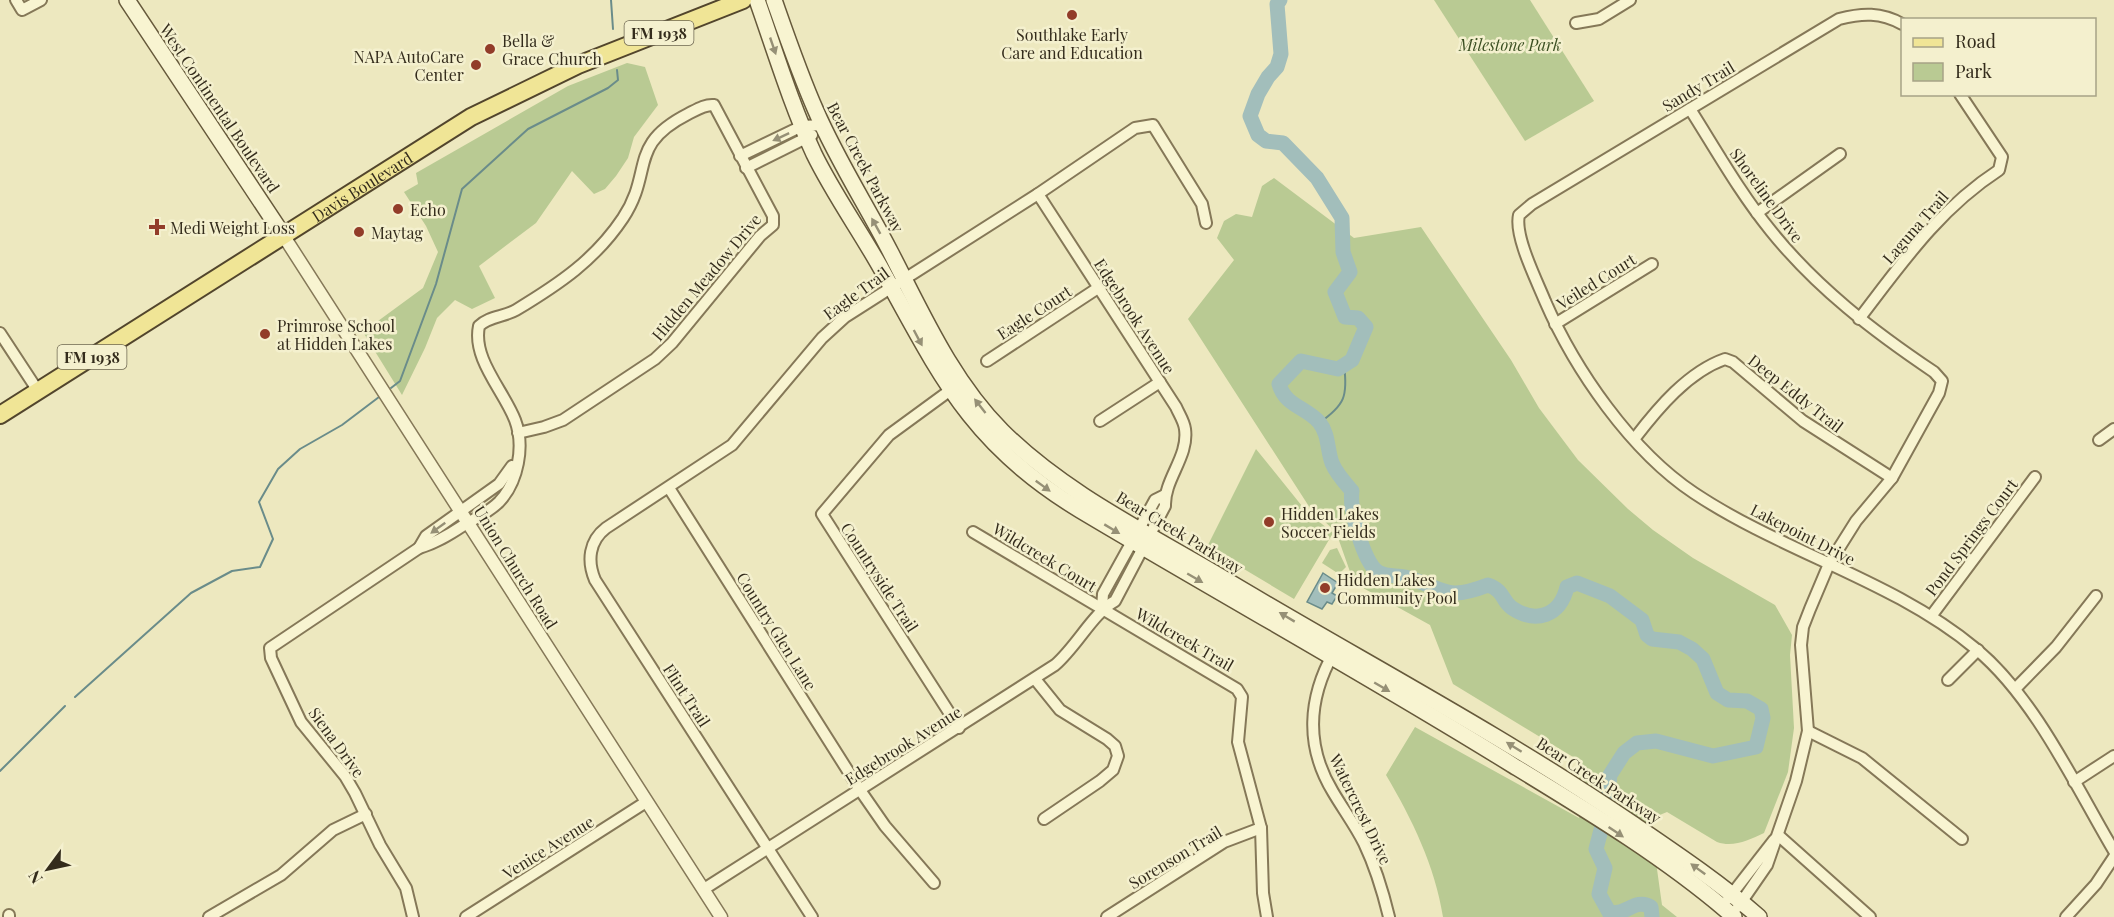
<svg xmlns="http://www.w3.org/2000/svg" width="2114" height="917" font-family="'Playfair Display',serif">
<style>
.green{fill:#b9ca93}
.water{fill:#a2bebb;stroke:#6a8c8a;stroke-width:1.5}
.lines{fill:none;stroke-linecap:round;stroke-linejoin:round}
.stream{stroke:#6a8c8a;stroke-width:2}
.river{stroke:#a2bebb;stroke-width:15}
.minor-casing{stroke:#857858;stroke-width:14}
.tertiary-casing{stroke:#857858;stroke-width:15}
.secondary-casing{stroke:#66593b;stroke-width:18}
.primary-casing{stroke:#52452c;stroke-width:20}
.minor{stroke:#f8f4d1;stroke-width:10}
.tertiary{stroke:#f8f4d1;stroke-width:12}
.secondary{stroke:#f8f4d1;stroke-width:15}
.primary{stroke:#f0e596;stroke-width:16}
.oneway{fill:#969076}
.poi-dot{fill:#923c29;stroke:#f4f0ce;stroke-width:2}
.labels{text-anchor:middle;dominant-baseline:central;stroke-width:5;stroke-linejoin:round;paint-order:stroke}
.shield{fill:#f4f0ce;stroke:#6e6751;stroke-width:1.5}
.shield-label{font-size:15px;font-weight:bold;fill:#342c1c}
.poi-label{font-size:16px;fill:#342c1c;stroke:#f4f0ce;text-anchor:start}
.park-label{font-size:16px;font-style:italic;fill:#3c5023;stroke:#f4f0ce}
.street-label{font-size:16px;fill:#342c1c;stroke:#f4f0ce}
</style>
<rect width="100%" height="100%" fill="#ede8bf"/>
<g class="green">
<polygon points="1434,0 1530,0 1594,101 1525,141"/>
<polygon points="627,63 645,67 658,105 634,137 628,158 616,176 605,189 594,194 572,171 536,223 479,266 495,298 472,309 455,300 437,318 425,348 402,395 363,332 423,288 438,252 426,226 404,192 418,184 416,173 568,86"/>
<path d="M 1274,178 L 1354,238 L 1421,227 L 1511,360 L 1539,408 L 1578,460 L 1628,509 L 1653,530 L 1693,558 L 1775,605 L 1792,635 L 1790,655 L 1794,728 L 1788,772 L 1764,833 C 1749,840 1733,848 1717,842 L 1667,812 L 1650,819 L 1662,905 L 1677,917 L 1443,917 C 1435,866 1412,819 1386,775 L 1415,727 L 1579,818 L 1578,760 L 1453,684 L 1430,625 L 1354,583 L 1336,532 L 1310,508 L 1188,319 L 1234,260 L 1217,238 L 1224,221 L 1236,214 L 1252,217 L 1262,186 Z"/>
<polygon points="1256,449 1306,511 1333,533 1294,599 1207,547"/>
<polygon points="1337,548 1346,567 1339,574 1322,563 1330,550"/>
</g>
<polygon class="water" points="1323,573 1338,583 1332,593 1337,596 1332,604 1327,602 1322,609 1307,602"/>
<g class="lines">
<g class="stream">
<polyline points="611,0 613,29"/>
<polyline points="391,388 400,381 436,284 462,189 528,129 608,88 618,80 617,70"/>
<path d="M 1319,423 C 1345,405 1348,396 1344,365"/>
<polyline points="75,697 191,593 232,571 260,567 273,539 259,502 278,469 300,449 342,425 379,397"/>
<polyline points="0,771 65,706"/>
</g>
<path class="river" d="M 1280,0 L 1277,4 L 1281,54 L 1277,67 L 1268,77 L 1258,94 L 1250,116 L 1258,135 L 1266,141 L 1283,143 L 1317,178 L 1342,218 L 1343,252 L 1350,272 L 1335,292 L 1345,317 L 1358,318 L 1366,327 L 1352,360 L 1338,369 L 1301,361 L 1279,384 C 1285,406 1306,407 1319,422 C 1329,434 1327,450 1332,463 C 1336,473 1345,483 1352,491 C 1349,508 1363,562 1378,572 C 1387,577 1396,575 1405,577 C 1445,588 1444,602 1488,585 C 1505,591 1501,600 1512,608 C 1536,624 1560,616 1567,587 L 1577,583 L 1610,596 L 1642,620 L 1647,635 L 1652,639 L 1679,642 L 1692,649 L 1703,659 L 1717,693 L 1728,700 L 1747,701 L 1761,709 L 1763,718 L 1756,747 L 1713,756 L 1656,741 L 1637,743 L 1624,753 L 1610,775 L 1606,811 L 1596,849 L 1605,868 L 1599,894 L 1609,912 C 1625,917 1635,897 1651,907 L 1652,917"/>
<defs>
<g id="minor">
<polyline points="16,0 22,10 41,0"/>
<polyline points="1576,23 1599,19 1630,0"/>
<path d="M 1902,24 C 1881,12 1862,13 1839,19 L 1532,204 L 1519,215 C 1514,236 1537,281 1545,301 C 1575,370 1631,451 1694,493 C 1784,553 1893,580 1976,649 C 2035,698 2075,785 2114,851"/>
<path d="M 1690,109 C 1716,150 1740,193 1771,231 C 1817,288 1873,331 1934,372 L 1942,381 L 1939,393 L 1892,478 L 1856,521 L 1829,564 L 1810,609 L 1803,627 L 1801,645 L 1808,731 L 1796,781 L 1767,865 L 1738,907"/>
<polyline points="740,156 802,126 823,125"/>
<polyline points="746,168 812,135"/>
<polyline points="1757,213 1840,154"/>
<path d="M 1859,319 C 1902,263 1939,209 1999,170 L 2002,157 L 1960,94"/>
<polyline points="1555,324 1652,264"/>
<polyline points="0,333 38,391"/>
<polyline points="987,361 1098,288"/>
<polyline points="956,386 889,435 822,514 959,728"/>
<polyline points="1100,421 1160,382"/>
<path d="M 1635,438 C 1658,408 1688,372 1725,359 L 1733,362 L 1803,421 L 1892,478"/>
<polyline points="2099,440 2114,429"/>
<polyline points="669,488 860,790 885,826 934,883"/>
<polyline points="973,532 1237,689 1242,697 1238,742 1261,828 1263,893 1267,917"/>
<polyline points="419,548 426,536 499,484 512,466"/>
<polyline points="1102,608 1103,594 1139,529 1155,500 1165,495"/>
<polyline points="1932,615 2035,477"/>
<path d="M 1334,652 C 1308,698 1305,746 1333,792 C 1343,809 1355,825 1364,843 C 1375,866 1383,892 1389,917"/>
<polyline points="1035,679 1060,710 1107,739 1115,746 1118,756 1113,770 1100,781 1044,819"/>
<polyline points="1948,680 1978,650"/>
<polyline points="2016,688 2056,647 2096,596"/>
<polyline points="1808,731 1862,758 1962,839"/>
<polyline points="2074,782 2114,756"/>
<polyline points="1778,835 1870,917"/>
<path d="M 704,889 L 1055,665 C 1077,646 1093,613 1115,601 L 1165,506 C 1164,479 1189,457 1185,429 C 1184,421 1179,414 1176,407 L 1038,194"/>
<polyline points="1728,899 1774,840"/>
<polyline points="9,915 9,917"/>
<polyline points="209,917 281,875 333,830 366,814"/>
<path d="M 413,917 L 406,888 L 380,845 L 355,793 L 345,776 L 301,722 L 271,658 L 270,648 L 419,548 C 436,543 449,535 464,525 C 476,518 489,512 499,502 C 518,482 525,446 515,420 C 504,391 472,359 479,326 C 489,316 504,317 516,310 C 559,284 595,260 623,218 C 654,171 627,145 688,114 C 696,110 705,104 714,105 L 773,216 L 773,225 L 760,236 L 672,343 L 655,359 L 563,420 L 544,427 L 518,433"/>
<polyline points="466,917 646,802"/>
<path d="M 812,917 L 595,580 C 587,561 589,541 606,528 L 732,445 L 822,338 L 845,317 L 1038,194 L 1135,128 L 1153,125 L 1202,204 L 1206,223"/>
<polyline points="1107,917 1224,842 1261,828"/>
<polyline points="2066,917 2096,884 2114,857"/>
</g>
<polyline id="tertiary" points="283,235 721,917"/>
<g id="secondary">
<polyline points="127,0 283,235"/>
<path d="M 757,0 C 775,51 791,104 814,154 C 834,195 861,232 883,272 C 941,377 972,445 1080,510 C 1224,596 1371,677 1514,766 C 1588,811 1669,860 1734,917"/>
<path d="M 774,0 C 787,37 800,75 816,111 C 837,160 867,206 891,253 C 923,315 952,381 1002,431 C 1062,491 1143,531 1216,574 C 1354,657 1496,731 1630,822 C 1674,852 1719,882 1759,917"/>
</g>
<g id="primary">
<path id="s1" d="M 0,415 L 471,117 L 578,65 L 743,0"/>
</g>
</defs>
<use href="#minor" class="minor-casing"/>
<use href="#tertiary" class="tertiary-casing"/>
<use href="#secondary" class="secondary-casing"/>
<use href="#primary" class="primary-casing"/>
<use href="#minor" class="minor"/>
<use href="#tertiary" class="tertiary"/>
<use href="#secondary" class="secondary"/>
<use href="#primary" class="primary"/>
</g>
<defs><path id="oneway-solid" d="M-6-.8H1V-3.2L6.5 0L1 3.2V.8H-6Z" transform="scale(1.5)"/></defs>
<g class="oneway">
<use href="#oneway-solid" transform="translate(773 46) rotate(71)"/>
<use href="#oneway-solid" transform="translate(781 137) rotate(155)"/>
<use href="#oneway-solid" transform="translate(876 226) rotate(-119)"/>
<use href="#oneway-solid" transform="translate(918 338) rotate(62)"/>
<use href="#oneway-solid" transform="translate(980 406) rotate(-128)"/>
<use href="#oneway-solid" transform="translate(1043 486) rotate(36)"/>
<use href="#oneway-solid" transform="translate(438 528) rotate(144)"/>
<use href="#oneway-solid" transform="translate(1112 529) rotate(31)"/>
<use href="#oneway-solid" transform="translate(1195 578) rotate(30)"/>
<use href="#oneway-solid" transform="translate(1287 617) rotate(-149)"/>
<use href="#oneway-solid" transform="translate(1382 687) rotate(30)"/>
<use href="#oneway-solid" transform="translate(1514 747) rotate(-148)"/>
<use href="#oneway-solid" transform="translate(1616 832) rotate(34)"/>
<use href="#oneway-solid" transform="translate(1698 869) rotate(-144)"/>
</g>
<g class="poi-dot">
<circle cx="1072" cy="15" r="6"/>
<circle cx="490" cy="49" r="6"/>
<circle cx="476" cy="65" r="6"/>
<circle cx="398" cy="209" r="6"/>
<path d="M154 218h6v6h6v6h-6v6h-6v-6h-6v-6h6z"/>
<circle cx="359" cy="232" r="6"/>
<circle cx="265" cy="334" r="6"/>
<circle cx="1269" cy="522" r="6"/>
<circle cx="1325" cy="588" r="6"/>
</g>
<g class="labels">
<g class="shield">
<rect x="624.5" y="21" width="69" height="24" rx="4.5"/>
<rect x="57.5" y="345" width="69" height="24" rx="4.5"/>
</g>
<g class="shield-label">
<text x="659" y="33">FM 1938</text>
<text x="92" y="357">FM 1938</text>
</g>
<g class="poi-label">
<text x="1072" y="34" text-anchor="middle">Southlake Early<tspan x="1072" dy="18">Care and Education</tspan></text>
<text x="502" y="40">Bella &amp;<tspan x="502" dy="18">Grace Church</tspan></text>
<text x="464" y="56" text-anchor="end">NAPA AutoCare<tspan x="464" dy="18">Center</tspan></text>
<text x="410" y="209">Echo</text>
<text x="170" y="227">Medi Weight Loss</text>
<text x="371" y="232">Maytag</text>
<text x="277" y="325">Primrose School<tspan x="277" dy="18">at Hidden Lakes</tspan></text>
<text x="1281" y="513">Hidden Lakes<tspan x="1281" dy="18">Soccer Fields</tspan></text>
<text x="1337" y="579">Hidden Lakes<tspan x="1337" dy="18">Community Pool</tspan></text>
</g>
<g class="park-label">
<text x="1510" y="44">Milestone Park</text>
</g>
<g class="street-label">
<text transform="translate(1698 86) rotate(-31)">Sandy Trail</text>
<text transform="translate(220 108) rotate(56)">West Continental Boulevard</text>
<text transform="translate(866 167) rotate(62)">Bear Creek Parkway</text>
<text stroke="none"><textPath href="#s1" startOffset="428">Davis Boulevard</textPath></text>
<text transform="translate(1767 195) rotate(54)">Shoreline Drive</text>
<text transform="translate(1915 227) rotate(-49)">Laguna Trail</text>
<text transform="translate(706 277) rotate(-50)">Hidden Meadow Drive</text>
<text transform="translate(1596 281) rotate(-32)">Veiled Court</text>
<text transform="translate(856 293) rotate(-36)">Eagle Trail</text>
<text transform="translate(1034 312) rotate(-33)">Eagle Court</text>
<text transform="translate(1135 316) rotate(57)">Edgebrook Avenue</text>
<text transform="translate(1796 393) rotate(38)">Deep Eddy Trail</text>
<text transform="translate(1180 532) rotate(31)">Bear Creek Parkway</text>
<text transform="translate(1803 534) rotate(27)">Lakepoint Drive</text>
<text transform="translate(1971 537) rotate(-53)">Pond Springs Court</text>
<text transform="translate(1045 557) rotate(31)">Wildcreek Court</text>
<text transform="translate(516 567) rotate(58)">Union Church Road</text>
<text transform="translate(880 577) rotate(57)">Countryside Trail</text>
<text transform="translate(777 631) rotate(58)">Country Glen Lane</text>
<text transform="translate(1185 639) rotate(30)">Wildcreek Trail</text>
<text transform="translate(687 695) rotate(57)">Flint Trail</text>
<text transform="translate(337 742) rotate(54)">Siena Drive</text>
<text transform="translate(903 745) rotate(-32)">Edgebrook Avenue</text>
<text transform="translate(1599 780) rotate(33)">Bear Creek Parkway</text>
<text transform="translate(1361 809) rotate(64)">Watercrest Drive</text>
<text transform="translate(548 847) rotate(-32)">Venice Avenue</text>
<text transform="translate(1175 857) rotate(-31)">Sorenson Trail</text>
</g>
</g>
<rect x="1901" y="18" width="195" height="78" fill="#f4f0ce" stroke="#a7a287" stroke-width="1.5"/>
<rect x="1913" y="38" width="30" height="9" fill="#f0e596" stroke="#a7a287" stroke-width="1.5"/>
<text x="1955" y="48" font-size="18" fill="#342c1c">Road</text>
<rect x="1913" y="63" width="30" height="18" fill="#b9ca93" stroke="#a7a287" stroke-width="1.5"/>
<text x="1955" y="78" font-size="18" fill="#342c1c">Park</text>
<g transform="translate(48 869) rotate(237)" stroke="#f4f0ce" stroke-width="4.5" paint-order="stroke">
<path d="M0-4.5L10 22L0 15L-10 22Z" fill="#342c1c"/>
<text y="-9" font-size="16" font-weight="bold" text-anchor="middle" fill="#342c1c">N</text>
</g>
</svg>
